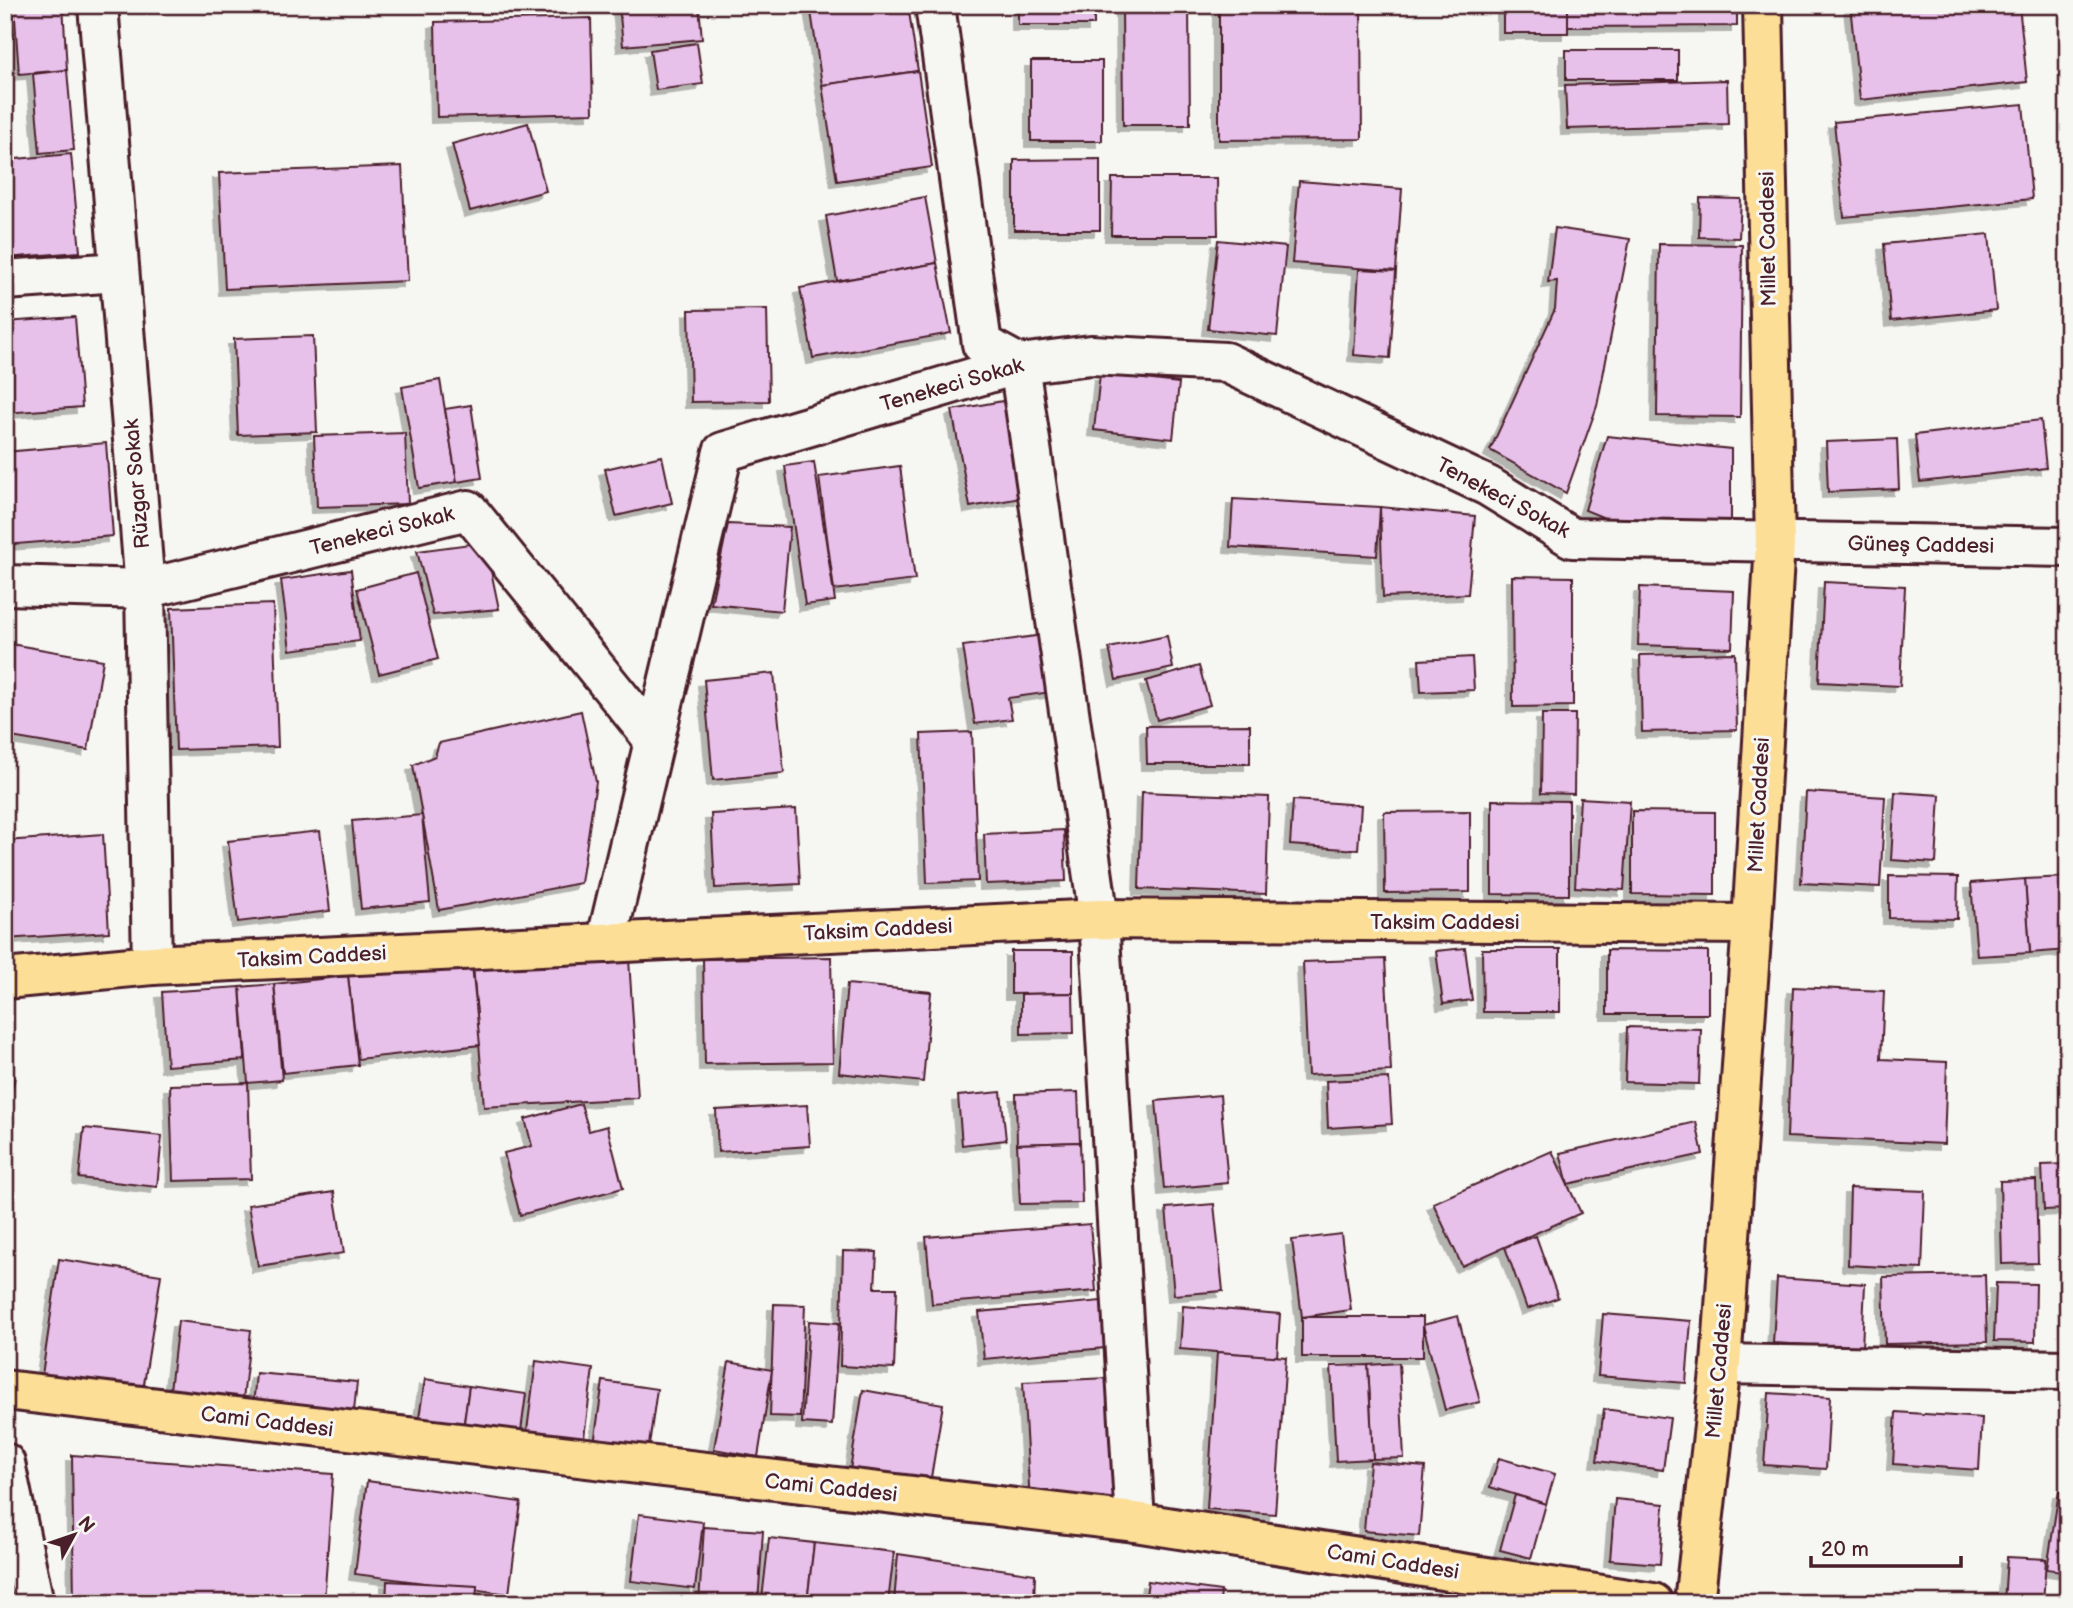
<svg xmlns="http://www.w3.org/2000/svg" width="2073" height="1608" font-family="'Balsamiq Sans',sans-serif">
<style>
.building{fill:#e8c1eb;stroke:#4a1f2b;stroke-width:2;filter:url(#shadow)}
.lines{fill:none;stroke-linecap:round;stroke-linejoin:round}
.minor-casing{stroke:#4a1f2b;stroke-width:44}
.major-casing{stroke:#4a1f2b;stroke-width:44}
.minor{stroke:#f6f6f2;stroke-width:38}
.major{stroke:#fcde96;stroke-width:38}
.labels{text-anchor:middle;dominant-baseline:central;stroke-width:6;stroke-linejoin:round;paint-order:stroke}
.street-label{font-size:21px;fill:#4a1f2b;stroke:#f6f6f2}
</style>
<defs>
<filter id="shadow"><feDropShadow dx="-6" dy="6" stdDeviation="0" flood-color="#0004"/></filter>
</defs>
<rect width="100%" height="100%" fill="#f6f6f2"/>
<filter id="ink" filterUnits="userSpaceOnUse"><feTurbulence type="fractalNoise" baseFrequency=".0143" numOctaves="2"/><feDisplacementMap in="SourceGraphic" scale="14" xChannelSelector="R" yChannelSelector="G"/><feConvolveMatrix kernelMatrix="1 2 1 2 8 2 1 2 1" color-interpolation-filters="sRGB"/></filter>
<g filter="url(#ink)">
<g class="building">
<polygon points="14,5 63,5 67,70 19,74"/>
<polygon points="619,5 699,5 702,39 623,46"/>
<polygon points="810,5 908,5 918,71 822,85"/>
<rect x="1018" y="5" width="76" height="20"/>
<polygon points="1122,5 1189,5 1190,125 1123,125"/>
<polygon points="1219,5 1361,5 1362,139 1219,140"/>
<rect x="1503" y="5" width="65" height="28"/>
<polygon points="1568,5 1737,5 1737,26 1568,27"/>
<polygon points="1850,5 2019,5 2027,82 1860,100"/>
<polygon points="591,18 593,113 437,117 435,22"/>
<polygon points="697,43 703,84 656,90 650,50"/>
<rect x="1566" y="50" width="112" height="30"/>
<rect x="1031" y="61" width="71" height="80"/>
<polygon points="67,70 74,150 40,153 33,74"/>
<polygon points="918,71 932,167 837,181 822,85"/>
<polygon points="1727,80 1728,124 1567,129 1565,85"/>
<polygon points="2023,104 2032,199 1844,217 1834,122"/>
<polygon points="528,123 546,191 470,211 452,144"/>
<polygon points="71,154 80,252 5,258 5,160"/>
<polygon points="1100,159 1100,230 1014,230 1014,160"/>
<polygon points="402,166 408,281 225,289 219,173"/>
<polygon points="1112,178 1217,178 1218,235 1111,235"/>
<polygon points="1299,181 1402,189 1396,271 1292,263"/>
<polygon points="925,197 937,263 837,281 826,216"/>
<polygon points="1700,198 1741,199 1739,238 1699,237"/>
<polygon points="1555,228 1630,239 1597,406 1566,493 1490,450 1555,309 1557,281 1548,282"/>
<polygon points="1989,234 1996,310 1891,321 1884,244"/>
<polygon points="1218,240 1286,247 1277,336 1208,329"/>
<polygon points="1659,244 1742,245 1740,417 1657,416"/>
<polygon points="937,263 951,333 813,358 800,288"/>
<polygon points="1359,269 1396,271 1390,358 1354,355"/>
<polygon points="767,309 769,401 691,402 689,310"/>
<polygon points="75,317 82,407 5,413 5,322"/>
<polygon points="313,336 317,432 238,435 234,339"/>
<polygon points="1100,374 1179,383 1173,439 1094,430"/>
<polygon points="440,380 457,482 419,488 402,387"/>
<polygon points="1003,401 1021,498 970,507 952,410"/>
<polygon points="471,405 482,478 457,482 445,409"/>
<polygon points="2041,420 2046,468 1920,482 1915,435"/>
<polygon points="405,433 408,504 317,507 314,436"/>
<polygon points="1607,436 1731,449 1731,524 1607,519 1585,510"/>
<polygon points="1897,439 1899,489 1828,492 1826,442"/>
<polygon points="106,443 113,536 5,545 5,452"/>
<polygon points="662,456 672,503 616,516 605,469"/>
<polygon points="814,462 835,601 805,605 785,466"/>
<polygon points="900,466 915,580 834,590 819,477"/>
<polygon points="1233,499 1380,507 1377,556 1230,547"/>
<polygon points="1380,507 1475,516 1468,594 1383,597"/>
<polygon points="728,524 790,527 782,611 711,604"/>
<polygon points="485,542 499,609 433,615 417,551"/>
<polygon points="351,570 360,641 290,650 281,580"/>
<polygon points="416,573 438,659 379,674 357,589"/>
<polygon points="1512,576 1573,577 1573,706 1513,707"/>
<polygon points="1824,582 1905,586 1900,686 1819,682"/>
<polygon points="1640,587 1734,591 1732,648 1638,645"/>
<polygon points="273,604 278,747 176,750 171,608"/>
<polygon points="1051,634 1059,691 1008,698 1012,719 975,724 963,646"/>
<polygon points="1167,636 1173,668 1116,680 1109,648"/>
<polygon points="5,643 103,660 88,750 5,736"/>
<polygon points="1735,653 1737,730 1642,732 1640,655"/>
<polygon points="1472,657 1474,690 1421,692 1419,660"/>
<polygon points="1199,666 1210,705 1157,720 1146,681"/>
<polygon points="774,673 784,773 713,780 704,680"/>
<polygon points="581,711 596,782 581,883 439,910 413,765 435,756 439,743"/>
<polygon points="1542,714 1575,714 1574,794 1541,793"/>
<polygon points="1250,725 1250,764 1147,764 1146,726"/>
<polygon points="972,732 978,881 927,883 921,734"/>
<polygon points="1142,792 1269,797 1266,894 1139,889"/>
<polygon points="1806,792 1885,797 1880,887 1801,883"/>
<polygon points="1895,792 1940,795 1936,863 1891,860"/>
<polygon points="1580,798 1630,801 1624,890 1575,887"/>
<polygon points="1293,800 1361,805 1358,850 1290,845"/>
<polygon points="1492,800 1569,801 1569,895 1492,894"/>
<polygon points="796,809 800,884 715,888 711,814"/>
<polygon points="1470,811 1470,892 1385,893 1384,812"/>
<polygon points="1632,811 1715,812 1715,895 1632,894"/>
<polygon points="422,815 430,902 361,909 352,821"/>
<polygon points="1064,830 1066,881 986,884 984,834"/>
<polygon points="320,831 330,911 238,922 228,841"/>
<polygon points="103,834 109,932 5,939 5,841"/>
<polygon points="1889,876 1958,877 1957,919 1889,918"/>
<polygon points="2068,877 2068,950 2030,953 2025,879"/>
<polygon points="2025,879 2030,953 1977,956 1971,883"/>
<polygon points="1465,948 1472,1000 1443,1004 1436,951"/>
<polygon points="1482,949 1560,949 1560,1012 1483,1012"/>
<polygon points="1607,950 1708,951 1708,1014 1607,1014"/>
<polygon points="1011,951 1073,951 1073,993 1011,994"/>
<polygon points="831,957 833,1062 705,1064 703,959"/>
<polygon points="629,959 638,1098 484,1107 473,964"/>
<polygon points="1385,959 1391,1071 1308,1075 1303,962"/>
<polygon points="472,965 480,1045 358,1059 348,976"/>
<polygon points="348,976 358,1065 283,1073 274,984"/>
<polygon points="274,984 282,1080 248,1083 240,987"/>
<polygon points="847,984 931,992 923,1082 839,1073"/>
<polygon points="240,987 245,1060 167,1066 162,992"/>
<polygon points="1793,987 1884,991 1881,1059 1947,1062 1944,1144 1787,1137"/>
<polygon points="1073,993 1074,1033 1021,1034 1021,994"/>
<polygon points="1627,1027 1701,1029 1699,1084 1625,1082"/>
<polygon points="5,1075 15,1076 5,1125"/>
<polygon points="1389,1078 1392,1124 1328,1128 1326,1081"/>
<polygon points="248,1083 251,1179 173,1181 170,1085"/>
<polygon points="1001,1092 1006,1140 962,1145 958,1096"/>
<polygon points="1078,1092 1080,1142 1017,1144 1016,1094"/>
<polygon points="1220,1095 1228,1183 1164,1189 1156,1101"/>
<polygon points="581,1104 589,1131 607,1126 623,1188 520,1215 504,1153 532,1146 525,1119"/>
<polygon points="807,1105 810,1146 718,1152 716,1110"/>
<polygon points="1696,1122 1703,1154 1568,1184 1560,1153"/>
<polygon points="84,1128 162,1136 157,1187 79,1178"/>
<polygon points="1080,1142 1082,1203 1020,1204 1017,1144"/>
<polygon points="1552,1151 1581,1213 1462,1266 1433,1203"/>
<polygon points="2068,1164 2068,1209 2044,1210 2042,1165"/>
<polygon points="2036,1180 2038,1263 2002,1264 2000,1181"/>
<polygon points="1850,1188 1925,1191 1922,1269 1848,1265"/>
<polygon points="334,1192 344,1253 258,1266 248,1205"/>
<polygon points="1214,1204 1223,1291 1174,1295 1166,1208"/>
<polygon points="1090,1224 1096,1291 932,1304 926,1237"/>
<polygon points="1341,1234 1351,1310 1302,1317 1292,1240"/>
<polygon points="1536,1236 1558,1298 1527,1309 1505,1247"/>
<polygon points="843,1251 877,1252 875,1288 897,1288 894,1369 840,1366"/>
<polygon points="59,1259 161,1275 142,1397 41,1382"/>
<polygon points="1985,1275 1987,1342 1885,1344 1883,1277"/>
<polygon points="1777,1278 1865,1284 1862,1348 1773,1343"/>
<polygon points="1996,1283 2036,1284 2035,1342 1994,1341"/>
<polygon points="1101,1301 1105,1348 984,1359 979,1312"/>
<polygon points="774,1304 805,1305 800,1417 770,1416"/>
<polygon points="1183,1306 1280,1314 1277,1357 1180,1349"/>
<polygon points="1603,1314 1691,1321 1686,1383 1598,1376"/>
<polygon points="1458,1316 1480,1402 1445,1410 1423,1325"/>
<rect x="1302" y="1317" width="121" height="40"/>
<polygon points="178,1321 251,1330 242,1408 169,1399"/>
<polygon points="809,1321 839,1323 832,1425 802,1423"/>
<polygon points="1217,1352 1286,1357 1275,1514 1207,1509"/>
<polygon points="536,1361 593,1369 582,1453 525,1446"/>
<polygon points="729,1362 772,1370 758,1457 714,1449"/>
<polygon points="1399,1363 1404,1458 1373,1459 1368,1365"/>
<polygon points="1368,1365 1373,1459 1336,1461 1331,1366"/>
<polygon points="256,1373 357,1382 354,1411 416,1417 414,1435 252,1419"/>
<polygon points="1109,1378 1115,1499 1030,1503 1023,1382"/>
<polygon points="425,1379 469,1386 462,1437 417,1431"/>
<polygon points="603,1381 657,1389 647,1459 593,1451"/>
<polygon points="469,1386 526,1394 519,1446 462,1437"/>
<polygon points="863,1390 943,1404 928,1496 848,1482"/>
<polygon points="1769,1393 1830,1397 1826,1469 1764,1465"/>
<polygon points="1604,1409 1670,1418 1663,1470 1597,1461"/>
<polygon points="1896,1412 1982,1418 1979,1470 1893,1464"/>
<polygon points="72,1455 333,1474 324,1603 74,1603"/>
<polygon points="1499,1458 1555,1474 1546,1504 1490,1487"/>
<polygon points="1370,1462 1425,1467 1419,1536 1364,1531"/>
<polygon points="367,1481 521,1502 509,1594 355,1574"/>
<polygon points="2059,1491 2068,1492 2068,1572 2047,1569"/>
<polygon points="1515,1495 1546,1504 1531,1558 1500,1550"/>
<polygon points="1615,1499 1664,1504 1660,1564 1610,1560"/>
<polygon points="639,1514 703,1522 695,1589 631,1581"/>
<polygon points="704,1527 763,1531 758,1603 699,1603"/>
<polygon points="769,1538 814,1543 807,1603 762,1599"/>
<polygon points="814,1543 894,1552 888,1603 807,1603"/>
<polygon points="898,1554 1035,1574 1034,1603 894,1603"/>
<polygon points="2007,1557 2046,1559 2043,1603 2004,1603"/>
<polygon points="387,1581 477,1586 476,1603 386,1603"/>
<polygon points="1148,1581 1221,1591 1220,1603 1145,1603"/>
<polygon points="1299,1599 1300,1603 1242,1603"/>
</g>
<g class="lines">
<defs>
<g id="minor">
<polyline points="98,5 145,589 152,965"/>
<polyline points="935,5 982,344 1019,364 1099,919 1135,1522"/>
<polyline points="5,280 119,272"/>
<polyline points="5,585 145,589 468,510 654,740"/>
<polyline points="606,943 723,452 1019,364 1091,355 1225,362 1488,486 1572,538 2068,547"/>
<polyline points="1721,1364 2068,1370"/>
<polyline points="5,1463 34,1603"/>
</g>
<g id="major">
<polyline points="5,979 152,965 1099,919 1752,924"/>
<polyline points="5,1390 1135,1522 1653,1603"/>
<polyline points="1694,1603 1721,1364 1752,924 1775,543 1763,5"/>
</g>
</defs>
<use href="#minor" class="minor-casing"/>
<use href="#major" class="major-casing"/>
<use href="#minor" class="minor"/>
<use href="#major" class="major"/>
</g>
</g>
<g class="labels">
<g class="street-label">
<text transform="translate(1768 239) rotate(-91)">Millet Caddesi</text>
<text transform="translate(952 385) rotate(-16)">Tenekeci Sokak</text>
<text transform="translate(137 484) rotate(-95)">Rüzgar Sokak</text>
<text transform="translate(1503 498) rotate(28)">Tenekeci Sokak</text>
<text transform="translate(382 531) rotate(-14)">Tenekeci Sokak</text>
<text transform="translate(1921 545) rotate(1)">Güneş Caddesi</text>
<text transform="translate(1759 805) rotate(-87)">Millet Caddesi</text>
<text x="1445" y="922">Taksim Caddesi</text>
<text transform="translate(878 930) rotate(-3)">Taksim Caddesi</text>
<text transform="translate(312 957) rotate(-3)">Taksim Caddesi</text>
<text transform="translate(1719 1371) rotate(-85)">Millet Caddesi</text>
<text transform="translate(267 1422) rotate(7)">Cami Caddesi</text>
<text transform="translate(831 1488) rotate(6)">Cami Caddesi</text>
<text transform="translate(1393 1562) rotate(9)">Cami Caddesi</text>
</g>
</g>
<rect width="2073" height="1608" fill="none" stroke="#f6f6f2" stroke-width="28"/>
<rect x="14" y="14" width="2045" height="1580" fill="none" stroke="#4a1f2b" stroke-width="2.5" filter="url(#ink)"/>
<g transform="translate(74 1535) rotate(50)" stroke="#f6f6f2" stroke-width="5" paint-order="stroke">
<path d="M0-5L12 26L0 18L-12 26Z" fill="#4a1f2b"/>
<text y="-10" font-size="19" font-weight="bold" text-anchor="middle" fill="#4a1f2b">N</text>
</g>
<path d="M1811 1556v10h150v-10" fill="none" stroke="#4a1f2b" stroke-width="3.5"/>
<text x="1821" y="1556" font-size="21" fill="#4a1f2b" stroke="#f6f6f2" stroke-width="5" paint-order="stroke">20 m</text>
</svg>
